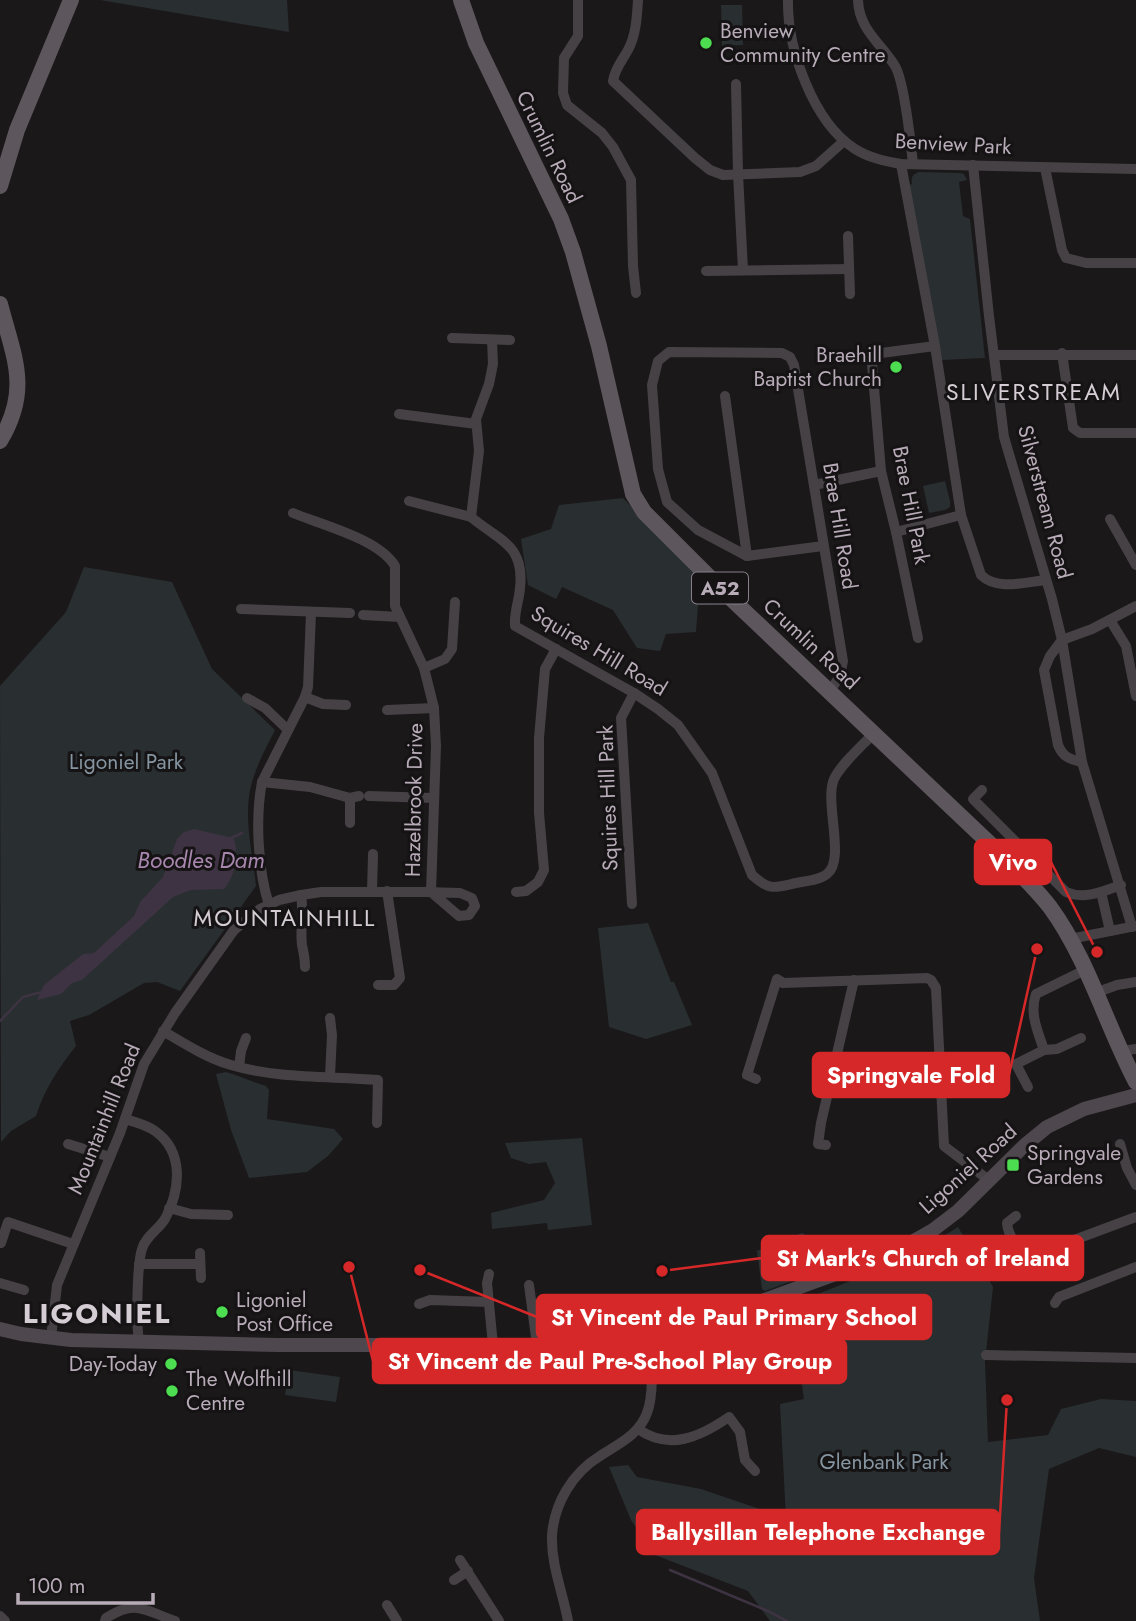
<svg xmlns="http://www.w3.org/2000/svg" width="1136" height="1621" font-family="Jost,sans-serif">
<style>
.green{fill:#292e31}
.water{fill:#3e3342}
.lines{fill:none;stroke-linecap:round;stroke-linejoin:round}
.stream{stroke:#3e3342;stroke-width:2.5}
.street{stroke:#464145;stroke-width:10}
.secondary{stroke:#4e484e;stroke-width:14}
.primary{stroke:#5d565c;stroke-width:16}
.poi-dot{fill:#4cde50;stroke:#151314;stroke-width:2.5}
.labels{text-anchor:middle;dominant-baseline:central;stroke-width:6;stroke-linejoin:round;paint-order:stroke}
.shield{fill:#151314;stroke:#877e87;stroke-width:2}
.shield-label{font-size:19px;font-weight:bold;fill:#b8acb8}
.poi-label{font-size:21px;fill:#b8acb8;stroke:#151314;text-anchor:start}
.street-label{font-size:21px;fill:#b8acb8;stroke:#151314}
.park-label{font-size:21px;fill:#8595a1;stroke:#151314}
.neighbourhood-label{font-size:23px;letter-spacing:2px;fill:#d5cdd4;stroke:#151314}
.water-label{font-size:23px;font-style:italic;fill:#a887af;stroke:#151314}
.district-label{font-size:28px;font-weight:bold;letter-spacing:2px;fill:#d5cdd4;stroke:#151314}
.leader{fill:none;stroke:#d62828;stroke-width:2.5}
.callout-dot{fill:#d62828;stroke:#151314;stroke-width:2.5}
.callout{fill:#d62828;stroke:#d62828;stroke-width:2.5}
.callout-label{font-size:23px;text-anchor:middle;font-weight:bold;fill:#fff}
</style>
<rect width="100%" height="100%" fill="#1a1819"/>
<g class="green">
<polygon points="100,0 287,0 289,32"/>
<polygon points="742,5 743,45 722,46 721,5"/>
<path d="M 919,172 L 960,173 L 964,174 L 967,180 L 959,182 L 963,216 L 970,219 L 985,358 L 941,360 L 909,185 L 912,184 C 911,177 912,175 919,172 Z"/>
<polygon points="945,481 950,501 950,507 945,510 929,513 923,486"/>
<polygon points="623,498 725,604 698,605 696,632 666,634 660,651 637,648 613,610 562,587 556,599 528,585 521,539 551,529 559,505"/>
<path d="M 84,567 L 172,582 L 212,669 L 275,730 C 266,748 256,766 251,786 C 243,817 253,855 256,886 L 180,991 L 157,982 L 144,983 L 89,1015 L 70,1021 L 76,1046 C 59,1067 44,1090 36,1116 L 11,1131 L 1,1142 L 0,686 L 66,612 Z"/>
<polygon points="648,923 671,982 674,982 692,1025 646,1039 609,1027 598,928"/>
<path d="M 226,1072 C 241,1076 252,1082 266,1086 L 269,1090 L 267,1119 L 334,1129 L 343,1139 L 328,1156 L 307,1172 L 249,1178 L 231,1130 L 216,1074 Z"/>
<polygon points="582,1138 592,1225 548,1230 547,1223 492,1229 491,1213 544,1200 555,1183 546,1162 529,1164 511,1158 505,1143"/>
<polygon points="958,1227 993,1287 985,1362 988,1442 1048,1435 1061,1409 1101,1399 1136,1401 1136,1457 1099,1448 1049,1469 1034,1578 1040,1621 770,1621 748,1591 655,1555 631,1520 609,1467 628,1465 637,1477 701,1489 786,1518 780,1404 804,1399 798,1359 768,1360 758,1318 910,1257"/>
<polygon points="802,1233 814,1239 815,1251 824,1269 765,1291 762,1289 757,1251"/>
<polygon points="289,1370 340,1377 336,1402 285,1395"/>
</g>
<path class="water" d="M 194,829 L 233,838 C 240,851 235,878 224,889 L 191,890 L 173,897 L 82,980 L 72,983 L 61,994 L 37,1000 L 44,985 L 83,954 L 94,953 L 134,916 L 140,902 L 163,877 L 177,839 L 184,832 Z"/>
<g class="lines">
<g class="stream">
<polyline points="229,839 242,833"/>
<polyline points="0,1021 23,997 42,992"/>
<polyline points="670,1570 768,1611 787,1621"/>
</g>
<g class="street">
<polyline points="578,0 578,36 564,58 563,93 567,105 602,133 613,147 631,180 633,266 636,293"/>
<path d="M 638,0 C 637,17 636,35 628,50 C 622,61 615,68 613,81 L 695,158 L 710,170 L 723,175 L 800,172 L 816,166 L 844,141"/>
<path d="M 788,0 C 787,48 813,122 855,149 C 869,158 885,161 901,164 L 1136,169"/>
<path d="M 858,0 C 859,30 881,43 895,66 C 904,81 911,145 913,164"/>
<polyline points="736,84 738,174 743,270"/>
<path d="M 901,164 L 935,346 L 961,515 L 981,575 C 997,591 1025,582 1046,580"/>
<polyline points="973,165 989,316 1004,437 1052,599 1062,640 1082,762 1132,927"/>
<polyline points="1045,168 1062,250 1066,258 1086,263 1136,263"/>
<polyline points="848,236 850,294"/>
<polyline points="706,271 849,269"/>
<polyline points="452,338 510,340"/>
<path d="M 492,340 L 493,364 L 489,384 L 476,419 L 479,451 L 471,517 C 498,540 525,544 520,588 C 519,601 514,612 515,626 L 634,693 L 658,709 L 678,725 L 712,773 L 752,875 C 770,891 774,888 796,883 C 806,881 820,880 827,874 C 846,860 824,802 834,779 C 841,764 863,745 874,733"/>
<polyline points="1062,353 1073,428 1080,433 1136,433"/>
<polyline points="995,355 1136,355"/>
<polyline points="725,396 747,556"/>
<polyline points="399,414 476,424"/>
<polyline points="814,485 881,471"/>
<polyline points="409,501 471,517"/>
<path d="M 293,513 C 322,525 379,539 395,566 L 395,606 L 424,668 L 434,708 L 436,746 L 431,892"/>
<polyline points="1110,519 1136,565"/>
<polyline points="896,532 961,515"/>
<polyline points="823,546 747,556 698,530 667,502 658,469 652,385 658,361 669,352 782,353 790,357 794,365 843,661 840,676 830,691"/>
<polyline points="241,609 350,613"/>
<polyline points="363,615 400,617"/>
<polyline points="1110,620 1126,646 1136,696"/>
<polyline points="918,638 896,532 881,471 872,364 881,353 935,346"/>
<polyline points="424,668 445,659 452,649 455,602"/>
<polyline points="305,697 308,687 311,613"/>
<polyline points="247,698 265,708 287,729"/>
<polyline points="346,705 323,704 305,697 262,782 310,787 350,798 359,796"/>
<polyline points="387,710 434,708"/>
<path d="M 1082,762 C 1069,759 1063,757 1058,745 L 1044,670 L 1050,656 L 1062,640 L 1092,629 L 1136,606"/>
<path d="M 262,782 C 255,819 258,870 269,905"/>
<path d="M 982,790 L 973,799 L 1066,892 C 1084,900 1104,891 1121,885"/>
<polyline points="369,796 434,798"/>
<polyline points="350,823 350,798"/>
<polyline points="372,892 373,854"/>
<polyline points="516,892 526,891 538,882 544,870 539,813 539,738 545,669 556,649"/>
<polyline points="1101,892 1110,931"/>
<path d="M 301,895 C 304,911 300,932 302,945 C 304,954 305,958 305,967"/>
<polyline points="632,904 621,718 634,693"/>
<polyline points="1070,939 1136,926"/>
<polyline points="378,985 394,985 400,978 387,891"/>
<polyline points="1095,993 1117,985 1136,982"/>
<polyline points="330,1018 332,1035 330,1076"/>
<path d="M 163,1031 C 185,1044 207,1058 231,1065 C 278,1079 330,1076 378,1080 L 377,1123"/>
<path d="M 1044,1050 C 1038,1032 1029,1013 1036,994 L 1085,970"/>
<polyline points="1121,1051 1136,1049"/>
<polyline points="239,1067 241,1051 246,1038"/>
<polyline points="756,1079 747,1075 777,979 783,983 927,978 931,980 936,988 944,1146 990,1181"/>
<polyline points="1028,1087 1016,1064 1044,1050 1057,1049 1081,1038"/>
<path d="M 125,1119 C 135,1122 147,1125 155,1131 C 185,1152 180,1191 165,1219 C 158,1230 146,1236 142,1249 C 137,1264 136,1324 139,1341"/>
<polyline points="68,1144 110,1157"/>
<polyline points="1120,1144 1127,1168 1136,1185"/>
<polyline points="826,1145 818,1144 821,1123 854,980"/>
<polyline points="169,1208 191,1214 228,1215"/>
<path d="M 1016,1216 L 1007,1223 C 1008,1236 1019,1252 1031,1256 L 1136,1217"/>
<polyline points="1,1243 8,1222 73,1244"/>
<polyline points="200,1253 201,1278"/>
<polyline points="139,1264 200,1264"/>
<polyline points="1030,1267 1031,1256"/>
<polyline points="489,1274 487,1283 493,1345"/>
<polyline points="0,1283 24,1290"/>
<polyline points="529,1285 537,1345"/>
<polyline points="1055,1303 1059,1297 1136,1267"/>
<polyline points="419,1304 430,1300 489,1302"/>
<polyline points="51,1338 57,1285 120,1133 144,1064 175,1013 234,930 260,909 279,900 301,895 321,892 425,892 460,893 472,898 475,906 469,915 459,916 431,892"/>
<polyline points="986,1355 1136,1358"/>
<path d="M 638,1429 C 669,1451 700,1437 729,1417 L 740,1432 L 745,1460 L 755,1471"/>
<polyline points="460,1560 499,1621"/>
<polyline points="454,1580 468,1571"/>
<polyline points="387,1605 397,1621"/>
<polyline points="0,1616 5,1621"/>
<path d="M 105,1621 L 106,1618 C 136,1599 144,1610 175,1621"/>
<path d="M 568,1621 C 563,1593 551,1565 552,1536 C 554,1504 572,1473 600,1456 C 618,1444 639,1435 647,1413 C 655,1392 651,1355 650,1333"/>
</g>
<polyline class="secondary" points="0,1329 21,1334 71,1340 278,1345 537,1345 622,1338 650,1333 759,1302 844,1271 910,1243 933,1230 958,1211 1025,1145 1047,1127 1084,1109 1136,1095"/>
<g class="primary">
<path d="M 461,0 L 476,43 L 561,219 L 573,252 L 599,346 L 633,494 L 644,512 L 722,590 L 1006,859 C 1021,875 1037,890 1050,907 C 1088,959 1106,1025 1136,1082"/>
<polyline points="0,186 17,130 71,0"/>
<path d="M 0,304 C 14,358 31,389 0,441"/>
</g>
</g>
<g class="poi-dot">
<circle cx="706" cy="43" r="7"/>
<circle cx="896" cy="367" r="7"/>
<rect x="1006" y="1158" width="14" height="14" rx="3.5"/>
<circle cx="222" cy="1312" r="7"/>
<circle cx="171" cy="1364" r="7"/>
<circle cx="172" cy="1391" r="7"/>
</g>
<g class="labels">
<rect class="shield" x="692" y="572.5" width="56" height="31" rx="5"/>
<g class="shield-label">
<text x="720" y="588">A52</text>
</g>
<g class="poi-label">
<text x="720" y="31">Benview<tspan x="720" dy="24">Community Centre</tspan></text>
<text x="882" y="355" text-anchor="end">Braehill<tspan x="882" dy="24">Baptist Church</tspan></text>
<text x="1027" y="1153">Springvale<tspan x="1027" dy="24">Gardens</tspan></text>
<text x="236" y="1300">Ligoniel<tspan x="236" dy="24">Post Office</tspan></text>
<text x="157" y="1364" text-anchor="end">Day-Today</text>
<text x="186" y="1379">The Wolfhill<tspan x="186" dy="24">Centre</tspan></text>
</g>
<g class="street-label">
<text transform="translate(953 144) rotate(3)">Benview Park</text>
<text transform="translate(549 147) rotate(64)">Crumlin Road</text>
<text transform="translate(1045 502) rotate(75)">Silverstream Road</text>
<text transform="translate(911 505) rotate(79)">Brae Hill Park</text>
<text transform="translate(840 526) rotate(81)">Brae Hill Road</text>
<text transform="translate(811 644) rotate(43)">Crumlin Road</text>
<text transform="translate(599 651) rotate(31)">Squires Hill Road</text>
<text transform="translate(608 798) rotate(-92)">Squires Hill Park</text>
<text transform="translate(414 800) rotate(-89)">Hazelbrook Drive</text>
<text transform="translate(104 1119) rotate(-68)">Mountainhill Road</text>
<text transform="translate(968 1169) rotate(-42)">Ligoniel Road</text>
</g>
<g class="park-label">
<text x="126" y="762">Ligoniel Park</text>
<text x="884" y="1462">Glenbank Park</text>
</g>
<g class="neighbourhood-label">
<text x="1034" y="392">SLIVERSTREAM</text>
<text x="285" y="918">MOUNTAINHILL</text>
</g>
<g class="water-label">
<text x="201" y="860">Boodles Dam</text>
</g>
<g class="district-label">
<text x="97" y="1313">LIGONIEL</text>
</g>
</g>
<path class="leader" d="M1097 952L1051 862M1037 949L1009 1075M662 1271L762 1258M420 1270L537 1317M349 1267L373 1361M1007 1400L999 1532"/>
<g class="callout-dot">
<circle cx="1097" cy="952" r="7"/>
<circle cx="1037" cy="949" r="7"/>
<circle cx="662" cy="1271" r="7"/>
<circle cx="420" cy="1270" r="7"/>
<circle cx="349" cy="1267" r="7"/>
<circle cx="1007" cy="1400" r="7"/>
</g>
<g class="callout">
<rect x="975" y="840" width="76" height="44" rx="7"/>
<rect x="813" y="1053" width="196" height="44" rx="7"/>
<rect x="762" y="1236" width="321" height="44" rx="7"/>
<rect x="537" y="1295" width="394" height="44" rx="7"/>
<rect x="373" y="1339" width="473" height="44" rx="7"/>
<rect x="637" y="1510" width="362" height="44" rx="7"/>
</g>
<g class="callout-label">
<text x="1013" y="870">Vivo</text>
<text x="911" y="1083">Springvale Fold</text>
<text x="923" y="1266">St Mark's Church of Ireland</text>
<text x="734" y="1325">St Vincent de Paul Primary School</text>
<text x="610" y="1369">St Vincent de Paul Pre-School Play Group</text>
<text x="818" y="1540">Ballysillan Telephone Exchange</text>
</g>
<path d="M18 1593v10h135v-10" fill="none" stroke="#b8acb8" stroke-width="3.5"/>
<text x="28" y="1593" font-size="21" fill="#b8acb8" stroke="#151314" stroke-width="5" paint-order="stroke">100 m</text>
</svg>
